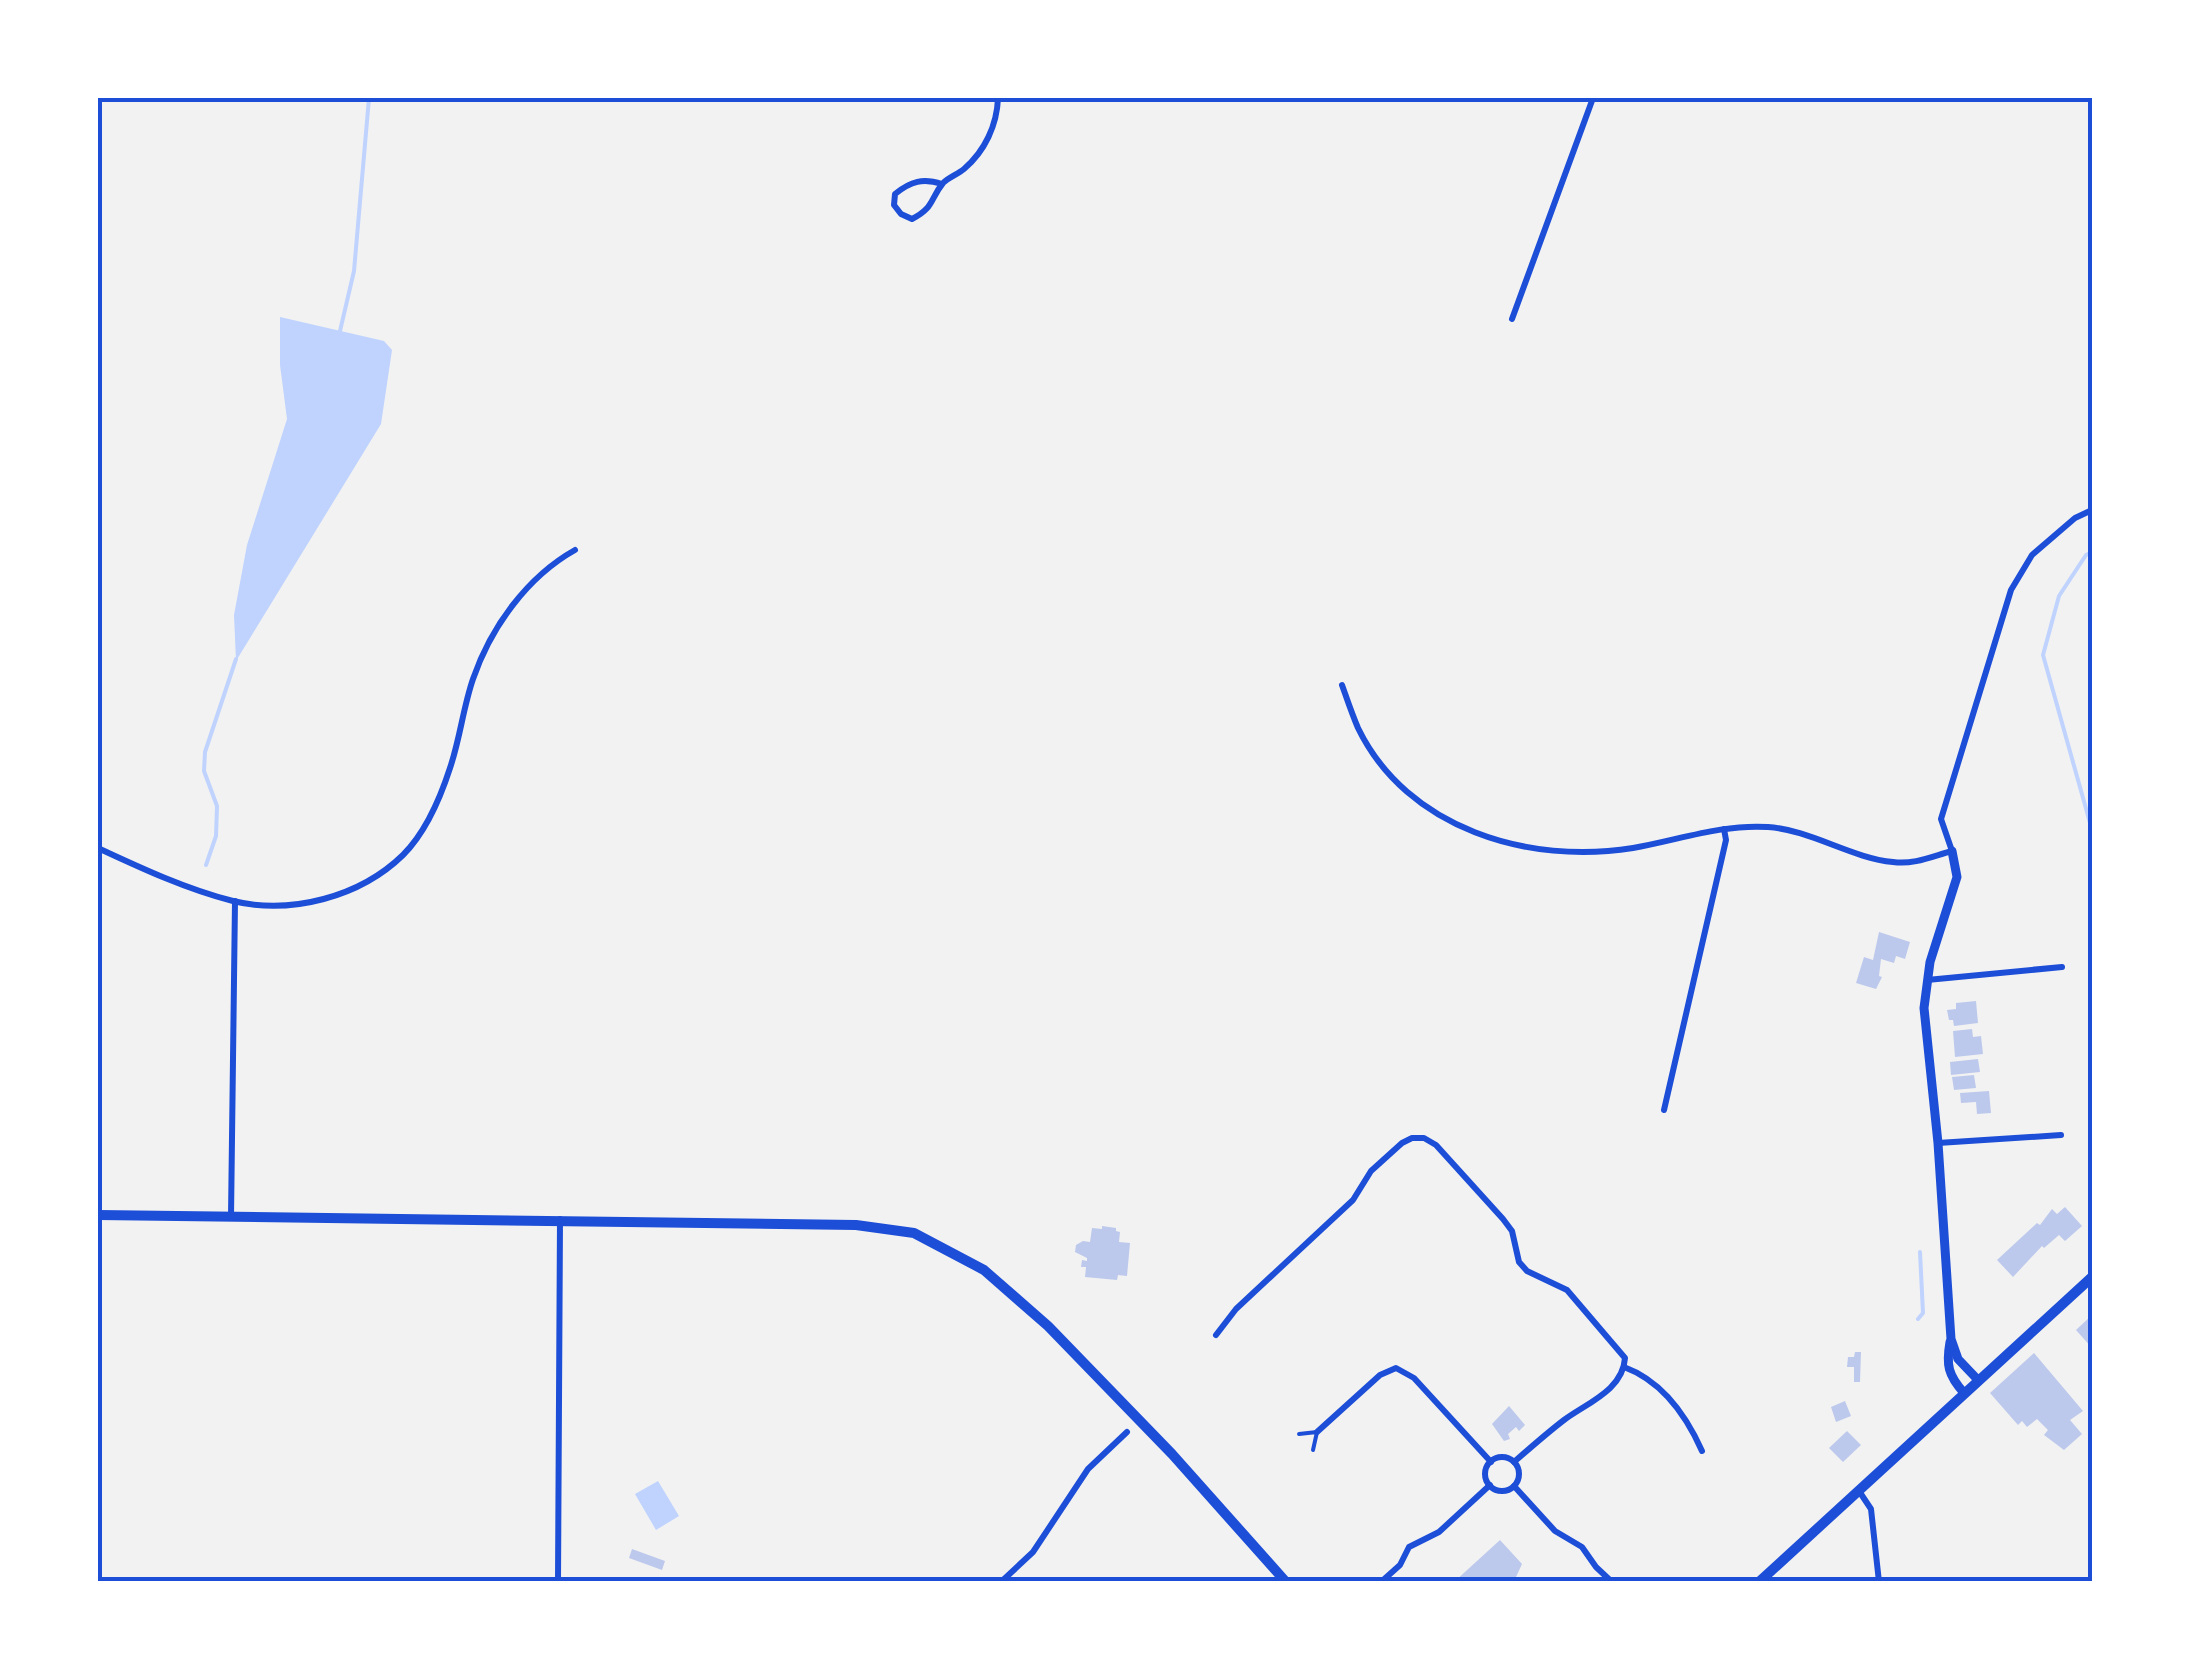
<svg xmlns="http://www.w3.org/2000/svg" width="2190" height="1679" font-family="Raleway,sans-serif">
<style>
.water{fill:#bfd3fe}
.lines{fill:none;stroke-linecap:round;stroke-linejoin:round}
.stream{stroke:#bfd3fe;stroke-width:4}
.building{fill:#bdc9ec}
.service{stroke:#1d4ed8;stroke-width:4}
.minor{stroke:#1d4ed8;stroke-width:6}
.tertiary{stroke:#1d4ed8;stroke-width:9}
.secondary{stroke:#1d4ed8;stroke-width:10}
.primary{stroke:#1d4ed8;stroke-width:10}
.neatline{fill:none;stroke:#1d4ed8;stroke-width:4}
</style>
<rect width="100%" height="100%" fill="#f2f2f2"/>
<g class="water">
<polygon points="280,317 384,341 392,350 381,424 236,661 234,615 247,545 287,419 280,365"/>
<polygon points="658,1481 679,1516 656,1530 635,1494"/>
</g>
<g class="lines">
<g class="stream">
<polyline points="340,331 354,271 369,98"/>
<polyline points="2092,552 2086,555 2059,596 2043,655 2092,830"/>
<polyline points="206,865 216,836 217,806 204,771 205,752 236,659"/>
<polyline points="1918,1319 1923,1313 1920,1252"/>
</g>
</g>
<g class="building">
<polygon points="1879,932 1910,942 1905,959 1896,956 1894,963 1881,959 1879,976 1882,977 1876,989 1856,983 1864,957 1873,960"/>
<polygon points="1976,1001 1978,1023 1954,1026 1953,1020 1949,1020 1947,1010 1956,1009 1956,1003"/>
<polygon points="1972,1029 1973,1037 1981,1036 1983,1054 1955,1057 1953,1031"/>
<polygon points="1978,1059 1980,1072 1951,1075 1950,1062"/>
<polygon points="1974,1075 1976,1088 1954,1090 1952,1077"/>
<polygon points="1989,1091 1991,1113 1977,1114 1976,1102 1961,1103 1960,1093"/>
<polygon points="2065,1207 2082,1226 2065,1241 2059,1235 2044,1248 2042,1246 2013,1277 1997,1260 2037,1223 2040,1225 2052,1209 2057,1214"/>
<polygon points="1102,1226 1116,1228 1116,1231 1120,1232 1119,1242 1130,1243 1127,1276 1118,1275 1117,1280 1085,1277 1086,1267 1081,1267 1082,1260 1087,1261 1087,1258 1075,1252 1076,1245 1083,1241 1090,1242 1092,1228 1102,1229"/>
<polygon points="2092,1315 2092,1348 2076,1330"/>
<polygon points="1855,1352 1861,1352 1860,1382 1854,1382 1854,1367 1847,1367 1848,1357 1854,1357"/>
<polygon points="2034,1353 2083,1411 2070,1420 2082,1434 2064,1450 2044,1435 2048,1430 2037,1419 2027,1427 2022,1421 2018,1425 1990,1393"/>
<polygon points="1845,1401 1851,1416 1836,1422 1831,1407"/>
<polygon points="1509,1406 1525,1425 1519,1431 1516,1427 1508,1434 1510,1439 1504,1441 1492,1424"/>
<polygon points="1847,1431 1861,1445 1843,1462 1829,1448"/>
<polygon points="1500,1540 1522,1564 1516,1577 1520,1582 1494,1582 1490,1577 1485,1582 1454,1582"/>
<polygon points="632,1549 665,1561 662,1570 629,1558"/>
</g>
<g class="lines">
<polyline class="service" points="1299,1434 1317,1432 1313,1450"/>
<g class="minor">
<path d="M 942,184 C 923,178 911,181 895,194 L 894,205 L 901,214 L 912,219 C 934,208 930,199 943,183 C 948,178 958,174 964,169 C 985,151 997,125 998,98"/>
<polyline points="1512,319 1593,98"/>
<path d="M 1342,685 C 1347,699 1352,714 1358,728 C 1407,829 1529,865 1633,848 C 1679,840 1721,824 1768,827 C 1811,830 1851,858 1893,862 C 1914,865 1933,856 1952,851 L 1941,819 L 2011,590 L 2032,555 L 2075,518 L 2092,510"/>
<path d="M 98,848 C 141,868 186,889 233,901 C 291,915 360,897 403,855 C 426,832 440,799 450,768 C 460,739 463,708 473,679 C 491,627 527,577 575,550"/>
<polyline points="1927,980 2062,967"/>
<polyline points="1664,1110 1726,840 1724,829"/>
<polyline points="1938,1143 2061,1135"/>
<polyline points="231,1217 235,901"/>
<path d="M 1216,1335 L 1236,1309 L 1353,1200 L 1371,1171 L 1402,1143 L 1412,1138 L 1424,1138 L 1436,1145 L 1503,1219 L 1512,1231 L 1519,1262 L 1527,1271 L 1567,1290 L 1625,1358 C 1623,1390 1587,1403 1564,1420 C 1547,1433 1530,1448 1514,1462"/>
<path d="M 1624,1367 C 1662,1381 1686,1415 1702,1451"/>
<polyline points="1317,1432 1380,1375 1396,1368 1414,1378 1491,1462"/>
<circle cx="1502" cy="1474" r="17"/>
<polyline points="1514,1486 1555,1531 1582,1547 1596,1567 1612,1582"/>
<polyline points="1859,1491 1871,1509 1879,1582"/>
<polyline points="558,1582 560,1219"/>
<polyline points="1001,1582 1033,1552 1088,1469 1127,1432"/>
<polyline points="1381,1582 1400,1565 1409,1547 1439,1532 1490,1485"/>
</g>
<g class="tertiary">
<polyline points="1952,851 1957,877 1930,962 1924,1008 1938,1143 1951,1339 1958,1359 1978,1380"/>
<path d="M 1950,1342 C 1946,1365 1948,1375 1964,1393"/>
</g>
<polyline class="secondary" points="98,1215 856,1225 914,1233 984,1270 1048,1326 1172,1454 1286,1582"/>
<polyline class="primary" points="1759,1582 2092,1277"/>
</g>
<rect width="2190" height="1679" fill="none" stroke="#ffffff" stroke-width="200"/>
<rect x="100" y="100" width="1990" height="1479" class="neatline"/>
</svg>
